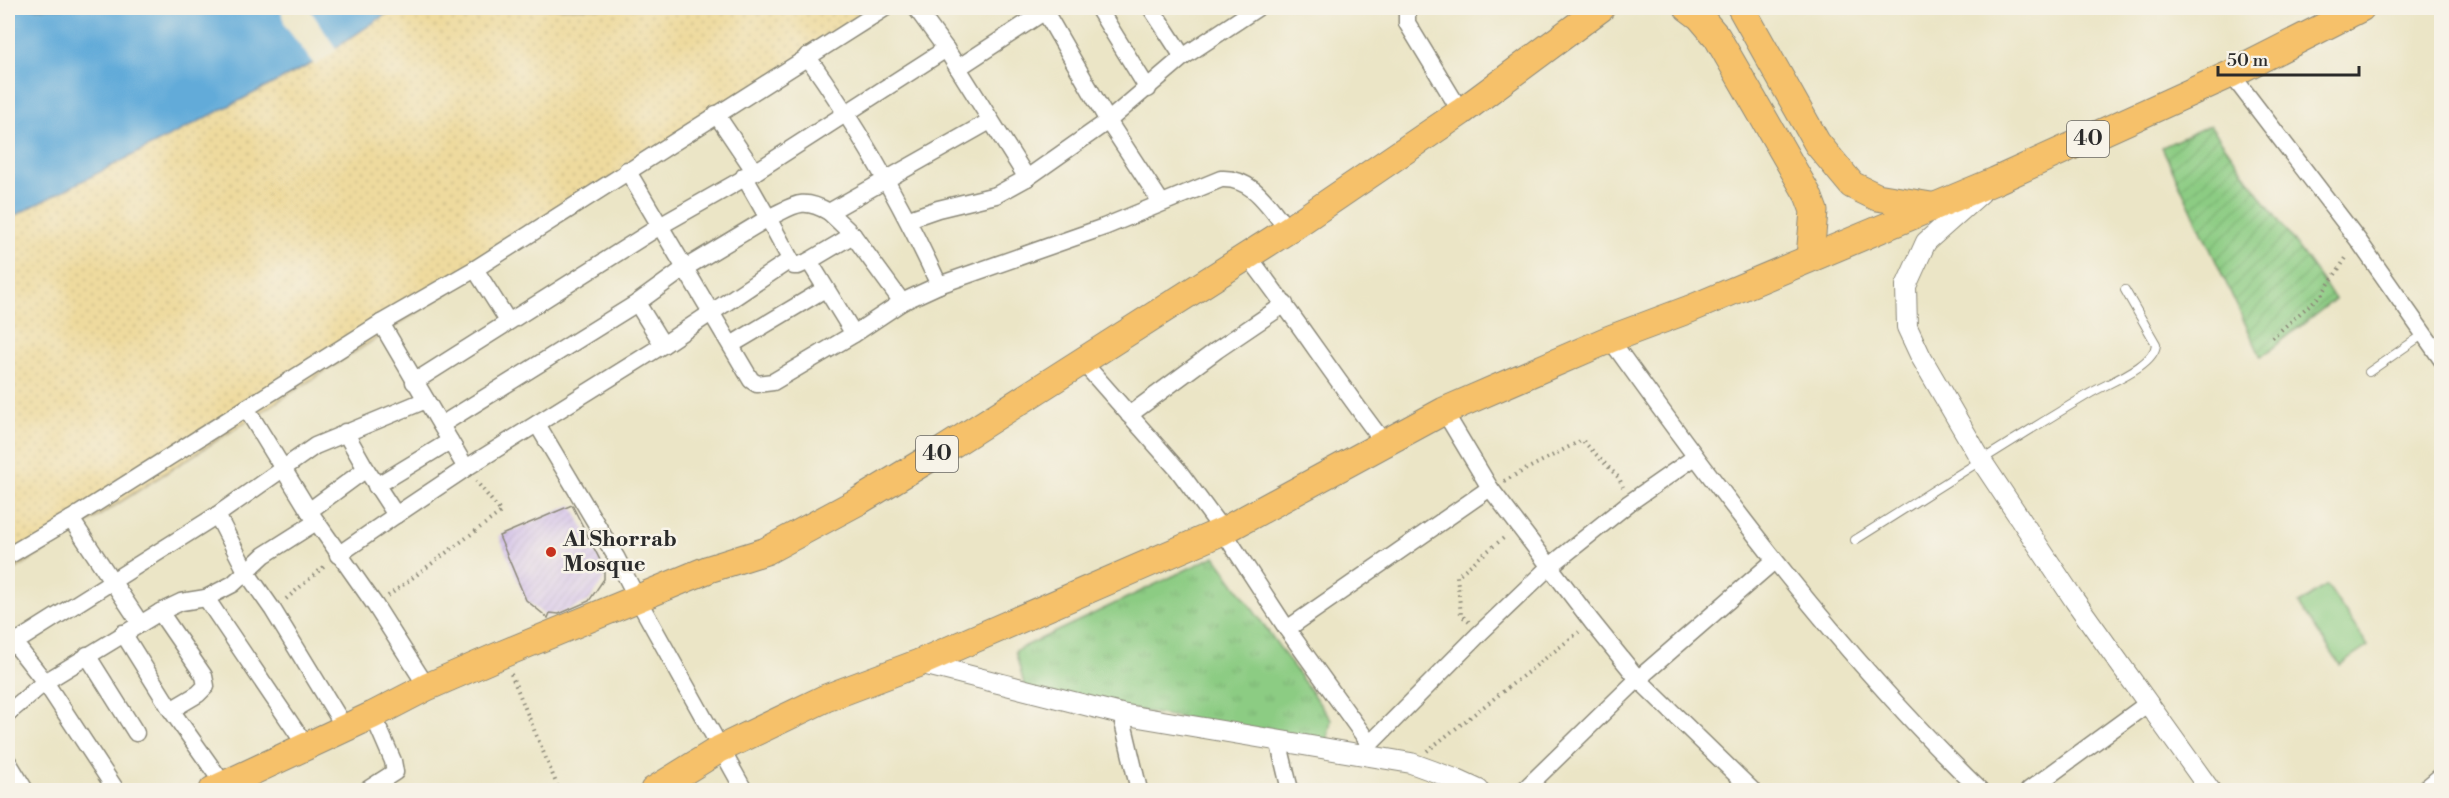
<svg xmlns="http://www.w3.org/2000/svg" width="2449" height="798" font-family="'Libre Bodoni',serif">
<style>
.grass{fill:#8ccc83;stroke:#5c7c57;stroke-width:1.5}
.sand{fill:url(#sand-dots);stroke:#8c8264;stroke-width:1.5}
.park{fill:url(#park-tufts);stroke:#5c7c57;stroke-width:1.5}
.garden{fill:url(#garden-furrows);stroke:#5c7c57;stroke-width:1.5}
.water{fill:#62abd9;stroke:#466b82;stroke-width:1.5}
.pier{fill:#ebe5c6}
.building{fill:url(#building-hatch)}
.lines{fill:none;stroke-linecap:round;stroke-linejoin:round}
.service-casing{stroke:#8b8878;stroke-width:10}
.minor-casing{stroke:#8b8878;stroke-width:19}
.tertiary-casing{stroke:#8b8878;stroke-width:22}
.trunk-casing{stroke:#8b8878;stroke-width:29}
.path{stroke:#8b8878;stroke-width:4;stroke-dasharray:1.5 4.5;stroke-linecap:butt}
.service{stroke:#fff;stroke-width:8}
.minor{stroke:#fff;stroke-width:16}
.tertiary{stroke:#fff;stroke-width:20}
.trunk{stroke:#f6c16b;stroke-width:27}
.poi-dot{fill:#c8321e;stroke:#f7f3e8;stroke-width:2}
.labels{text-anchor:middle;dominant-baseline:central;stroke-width:5;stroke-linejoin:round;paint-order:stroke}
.shield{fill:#f7f3e8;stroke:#686764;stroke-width:1.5}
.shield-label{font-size:21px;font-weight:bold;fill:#2b2b2b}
.poi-label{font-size:22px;font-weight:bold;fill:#2b2b2b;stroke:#f7f3e8;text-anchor:start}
</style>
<defs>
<pattern id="sand-dots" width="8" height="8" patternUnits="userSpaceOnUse" patternTransform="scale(1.5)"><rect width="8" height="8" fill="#eeda9e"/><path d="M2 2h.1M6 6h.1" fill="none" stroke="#cb8" stroke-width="1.8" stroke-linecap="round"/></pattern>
<pattern id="park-tufts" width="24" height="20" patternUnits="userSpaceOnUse" patternTransform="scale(1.5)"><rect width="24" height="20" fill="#8ccc83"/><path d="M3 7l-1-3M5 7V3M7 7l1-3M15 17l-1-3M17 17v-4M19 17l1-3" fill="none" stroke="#79af71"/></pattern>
<pattern id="garden-furrows" width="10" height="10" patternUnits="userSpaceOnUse" patternTransform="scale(1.5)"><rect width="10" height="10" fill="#8ccc83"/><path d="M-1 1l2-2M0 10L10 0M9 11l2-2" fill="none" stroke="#79af71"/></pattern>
<pattern id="building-hatch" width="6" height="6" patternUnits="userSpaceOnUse" patternTransform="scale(1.5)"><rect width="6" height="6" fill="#c7b0eb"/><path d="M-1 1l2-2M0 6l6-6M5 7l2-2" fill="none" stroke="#a28fbf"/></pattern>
</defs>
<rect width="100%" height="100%" fill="#f7f3e8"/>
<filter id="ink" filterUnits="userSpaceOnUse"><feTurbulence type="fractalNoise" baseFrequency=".0167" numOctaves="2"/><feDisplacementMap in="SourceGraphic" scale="12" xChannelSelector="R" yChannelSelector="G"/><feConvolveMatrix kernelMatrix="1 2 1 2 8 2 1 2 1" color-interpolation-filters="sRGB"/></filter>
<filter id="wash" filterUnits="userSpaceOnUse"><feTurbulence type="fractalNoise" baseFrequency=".008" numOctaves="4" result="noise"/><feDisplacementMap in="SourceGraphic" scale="24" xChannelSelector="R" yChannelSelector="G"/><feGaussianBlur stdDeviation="1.35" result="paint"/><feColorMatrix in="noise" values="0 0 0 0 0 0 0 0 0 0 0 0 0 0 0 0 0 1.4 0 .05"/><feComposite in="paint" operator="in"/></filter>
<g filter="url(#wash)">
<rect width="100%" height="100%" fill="#ebe5c6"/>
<polygon class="grass" points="2327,585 2368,646 2340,665 2299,604"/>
<polygon class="sand" points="30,8 892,8 8,574 8,20"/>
<polygon class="park" points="1215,556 1331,720 1327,743 1026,691 1015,651"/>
<polygon class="garden" points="2210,125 2335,299 2261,357 2162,147"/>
<polygon class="water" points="8,8 395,8 313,63 8,219"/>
<polygon class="pier" points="280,8 309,8 337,50 315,66 285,26"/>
<g id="blocks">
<polygon class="building" points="572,505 604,568 604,579 589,601 559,614 550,613 548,618 526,600 499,536"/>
</g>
</g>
<g filter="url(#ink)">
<use href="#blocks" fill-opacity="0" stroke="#8b8878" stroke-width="1.5"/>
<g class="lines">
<defs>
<g id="service">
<polyline points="2369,372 2424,334"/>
<path d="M 1855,540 C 1933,491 2010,441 2089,394 C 2107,383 2155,366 2156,344 L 2125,290"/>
</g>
<g id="minor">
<polyline points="916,8 946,49 1027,178"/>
<polyline points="1043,8 1108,121 1161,202"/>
<polyline points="1098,8 1148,89"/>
<polyline points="1151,8 1183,57"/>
<polyline points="1407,8 1407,23 1461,112"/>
<path d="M 807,56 C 859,129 902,204 939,285"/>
<polyline points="958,68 1045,11"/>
<polyline points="2231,74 2358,240 2442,360"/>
<polyline points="716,114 755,172"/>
<path d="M 627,170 L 751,380 L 757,384 L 773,382 L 854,334 L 902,302 L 939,285 L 1104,227 L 1221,179 C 1253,177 1269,207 1288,230"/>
<path d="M 744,176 L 768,218 C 794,206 801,196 829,212"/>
<polyline points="909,219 938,209 996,195 1027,178 1108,121 1183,57 1257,8"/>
<path d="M 1248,256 C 1295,317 1338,383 1385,444"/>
<polyline points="809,261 853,235"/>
<polyline points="475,269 508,321"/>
<polyline points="902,302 853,235 829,212 990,121"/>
<polyline points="637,303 663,345"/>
<polyline points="381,323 466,468"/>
<path d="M 1610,339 C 1724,498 1840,654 1980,790"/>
<polyline points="731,345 825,289"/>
<polyline points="1081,360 1178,470 1223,531 1287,629 1369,743"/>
<polyline points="414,382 660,226 755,172 946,49"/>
<polyline points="246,408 309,511 375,605 427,687"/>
<polyline points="1444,411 1490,488 1592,622 1638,679 1752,790"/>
<polyline points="1129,415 1217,350 1285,304"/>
<polyline points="537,424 616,557 637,598 744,790"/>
<polyline points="441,425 637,303 685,268 768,218 794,266 798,266 809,261 854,334"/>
<polyline points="345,432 366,469"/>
<polyline points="376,486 450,441"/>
<polyline points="309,511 366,469 396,515 466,468 663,345 790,260"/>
<polyline points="217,515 247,573 273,610 345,728"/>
<polyline points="71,519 140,623"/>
<polyline points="338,555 396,515"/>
<polyline points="8,556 71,519 381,323 475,269 885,8"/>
<polyline points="206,598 306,746"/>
<polyline points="160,612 204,676 206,686 198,694 171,710"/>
<polyline points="1287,629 1490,488"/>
<polyline points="123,633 171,710 224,785"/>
<polyline points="8,635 45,682 116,790"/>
<polyline points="8,647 217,515 315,446 426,400"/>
<polyline points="87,655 136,733"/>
<polyline points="8,713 45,682 160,612 181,602 206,598 233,584 264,555 316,522"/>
<polyline points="1121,714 1139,790"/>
<polyline points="1278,740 1290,790"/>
<polyline points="1364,750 1480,633 1549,567 1629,503 1695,457"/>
<polyline points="8,762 25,790"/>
<polyline points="367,790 395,772 393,761 373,715"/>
<polyline points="1524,790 1638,679 1774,561"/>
<polyline points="2029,790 2147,704"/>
<polyline points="2424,790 2442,775"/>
</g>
<g id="tertiary">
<polyline points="1981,193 1926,242 1906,286 1907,327 1921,357 1981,460 2075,601 2210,790"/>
<polyline points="919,663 1121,714 1411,763 1455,779 1479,790"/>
</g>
<g id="trunk">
<polyline points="1688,8 1700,17 1717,37 1808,195 1814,211 1810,257"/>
<polyline points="1741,8 1817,143 1852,185 1877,197 1931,206"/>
<polyline points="213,790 373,715 427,687 503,654 709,569 766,551 859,501 945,449 1288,230 1461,112 1601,8"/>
<polyline points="654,790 720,749 826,698 919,663 1223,531 1444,411 1610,339 1690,309 1995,181 2231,74 2361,8"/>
</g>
</defs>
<use href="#service" class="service-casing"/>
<use href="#minor" class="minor-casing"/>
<use href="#tertiary" class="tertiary-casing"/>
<use href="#trunk" class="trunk-casing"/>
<g class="path">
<polyline points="2272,338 2322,294 2348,255"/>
<polyline points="1504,481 1582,440 1619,478 1623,487"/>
<polyline points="388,596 501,512 476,481"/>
<polyline points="286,599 326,565"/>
<polyline points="1469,622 1461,615 1457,576 1506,536"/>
<polyline points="511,674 559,790"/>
<polyline points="1427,751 1579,632"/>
</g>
<use href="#service" class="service"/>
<use href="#minor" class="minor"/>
<use href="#tertiary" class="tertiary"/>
<use href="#trunk" class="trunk"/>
</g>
</g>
<circle class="poi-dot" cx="551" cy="552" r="6"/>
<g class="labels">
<g class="shield">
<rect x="2067" y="121" width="42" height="36" rx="4.5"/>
<rect x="916" y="436" width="42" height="36" rx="4.5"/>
</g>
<g class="shield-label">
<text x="2088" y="139">40</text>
<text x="937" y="454">40</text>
</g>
<g class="poi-label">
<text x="563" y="539">Al Shorrab<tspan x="563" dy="25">Mosque</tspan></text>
</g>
</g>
<rect width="2449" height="798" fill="none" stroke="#f7f3e8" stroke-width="30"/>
<path d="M2218 66v9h141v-9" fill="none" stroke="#2b2b2b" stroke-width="3"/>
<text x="2227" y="66" font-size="18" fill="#2b2b2b" stroke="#f7f3e8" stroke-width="4.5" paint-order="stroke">50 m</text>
</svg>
